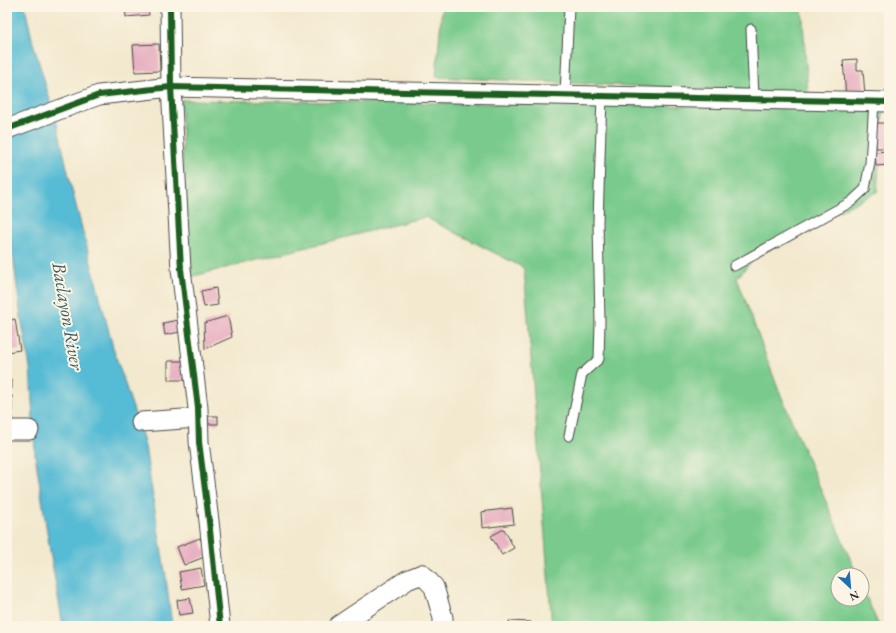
<svg xmlns="http://www.w3.org/2000/svg" width="896" height="633" font-family="'EB Garamond',serif">
<style>
.green{fill:#79ca8c;stroke:#527a5c}
.water{fill:#56bbd4;stroke:#407380}
.building{fill:#e8b2c2}
.lines{fill:none;stroke-linecap:round;stroke-linejoin:round}
.lane-casing{stroke:#494844;stroke-width:11}
.street-casing{stroke:#494844;stroke-width:21}
.lane{stroke:#fff;stroke-width:9}
.street{stroke:#fff;stroke-width:19}
.cycleway-casing{stroke:#fcf5e5;stroke-width:8}
.cycleway{stroke:#1b5e20;stroke-width:6}
.labels{text-anchor:middle;dominant-baseline:central;stroke-width:4;stroke-linejoin:round;paint-order:stroke}
.water-label{font-size:19px;font-style:italic;fill:#3a5d66;stroke:#fcf5e5}
</style>
<rect width="100%" height="100%" fill="#fcf5e5"/>
<filter id="ink" filterUnits="userSpaceOnUse"><feTurbulence type="fractalNoise" baseFrequency=".025" numOctaves="2"/><feDisplacementMap in="SourceGraphic" scale="8" xChannelSelector="R" yChannelSelector="G"/><feConvolveMatrix kernelMatrix="1 2 1 2 8 2 1 2 1" color-interpolation-filters="sRGB"/></filter>
<filter id="wash" filterUnits="userSpaceOnUse"><feTurbulence type="fractalNoise" baseFrequency=".012" numOctaves="4" result="noise"/><feDisplacementMap in="SourceGraphic" scale="16" xChannelSelector="R" yChannelSelector="G"/><feGaussianBlur stdDeviation="0.9" result="paint"/><feColorMatrix in="noise" values="0 0 0 0 0 0 0 0 0 0 0 0 0 0 0 0 0 1.4 0 .05"/><feComposite in="paint" operator="in"/></filter>
<g filter="url(#wash)">
<rect width="100%" height="100%" fill="#f3e9cf"/>
<g class="green">
<polygon points="442,7 802,7 808,94 436,77"/>
<polygon points="181,100 883,108 877,192 790,236 753,260 737,278 777,386 857,575 838,575 838,599 862,599 862,587 879,626 552,626 524,268 425,217 186,278"/>
</g>
<polygon class="water" points="7,7 25,7 32,39 57,124 73,194 114,351 144,441 166,578 172,626 63,626 50,551 35,454 30,367 21,318 7,209"/>
<g id="blocks">
<g class="building">
<polygon points="125,7 148,7 149,15 126,17"/>
<polygon points="159,44 160,71 135,72 133,45"/>
<polygon points="857,59 857,70 863,70 865,96 846,98 843,60"/>
<rect x="876" y="123" width="13" height="25"/>
<polygon points="889,151 889,165 876,166 875,152"/>
<polygon points="216,288 218,305 204,307 201,291"/>
<polygon points="228,316 232,337 205,349 204,323"/>
<polygon points="15,319 20,350 7,352 7,321"/>
<polygon points="183,319 185,331 165,335 163,323"/>
<rect x="168" y="361" width="17" height="19"/>
<rect x="7" y="380" width="5" height="8"/>
<rect x="7" y="396" width="5" height="24"/>
<rect x="208" y="416" width="10" height="8"/>
<polygon points="512,508 514,524 482,528 481,512"/>
<polygon points="504,529 514,548 502,555 491,536"/>
<polygon points="200,538 207,556 184,565 177,547"/>
<polygon points="201,568 204,585 182,589 179,572"/>
<polygon points="190,598 193,613 179,615 177,600"/>
<polygon points="509,621 531,622 530,626 509,626"/>
</g>
</g>
</g>
<g filter="url(#ink)">
<use href="#blocks" fill-opacity="0" stroke="#494844" stroke-width="1"/>
<g class="lines">
<defs>
<g id="lane">
<polyline points="751,29 754,99"/>
<polyline points="565,95 569,7"/>
<polyline points="734,266 851,202 865,189 870,163 874,102"/>
<polyline points="569,436 582,374 599,359 600,322 598,222 602,96"/>
</g>
<g id="street">
<polyline points="170,7 171,87 181,269 198,408 199,442 209,521 220,626"/>
<polyline points="7,129 99,95 171,87 889,102"/>
<polyline points="141,422 198,418"/>
<polyline points="7,430 29,430"/>
<polyline points="338,626 407,580 422,574 434,587 443,618 443,626"/>
</g>
</defs>
<use href="#lane" class="lane-casing"/>
<use href="#street" class="street-casing"/>
<use href="#lane" class="lane"/>
<use href="#street" class="street"/>
<defs>
<g id="cycleway">
<polyline points="170,7 171,87 181,269 198,408 199,442 209,521 220,626"/>
<polyline points="7,129 99,95 171,87 889,102"/>
</g>
</defs>
<use href="#cycleway" class="cycleway-casing"/>
<use href="#cycleway" class="cycleway"/>
</g>
</g>
<g class="labels">
<g class="water-label">
<text transform="translate(68 316) rotate(80)">Baclayon River</text>
</g>
</g>
<rect width="896" height="633" fill="none" stroke="#fcf5e5" stroke-width="24"/>
<g transform="translate(850 587) rotate(154)"><circle r="19" fill="#fcf5e5" stroke="#a8a49b"/>
<path d="M0-3L7 15L0 10L-7 15Z" fill="#1f6fb2"/>
<text y="-6" font-size="11" font-weight="bold" text-anchor="middle" fill="#2b2b2b">N</text>
</g>
</svg>
